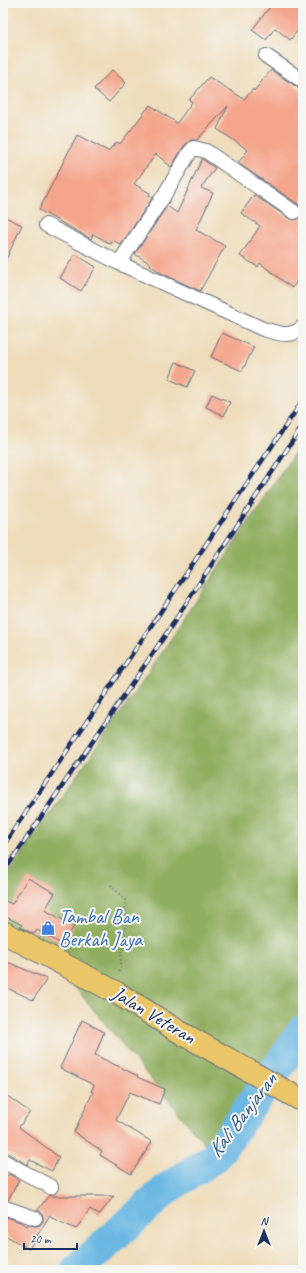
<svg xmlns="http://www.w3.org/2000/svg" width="306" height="1273" font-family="Caveat,sans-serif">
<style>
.forest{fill:#90ae61;stroke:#566e60}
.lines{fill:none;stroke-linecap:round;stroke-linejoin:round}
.river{stroke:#6ab7e3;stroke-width:32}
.building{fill:#f4a48a}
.street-casing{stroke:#656c7e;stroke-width:16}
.highway-casing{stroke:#656c7e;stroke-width:24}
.path{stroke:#656c7e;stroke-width:2.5;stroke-dasharray:1 3;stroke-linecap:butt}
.street{stroke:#fff;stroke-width:14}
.highway{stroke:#ebc669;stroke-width:22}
.rail-casing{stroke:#1b2f5e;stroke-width:4.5}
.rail{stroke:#f6f6f2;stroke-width:3;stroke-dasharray:9;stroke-linecap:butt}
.labels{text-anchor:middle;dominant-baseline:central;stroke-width:4;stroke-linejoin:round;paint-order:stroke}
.shop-label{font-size:20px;fill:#366cbe;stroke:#f6f6f2;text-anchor:start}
.street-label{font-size:20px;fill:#1b2f5e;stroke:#f6f6f2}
.water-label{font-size:21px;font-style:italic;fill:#335886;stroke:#f6f6f2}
</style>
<rect width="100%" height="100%" fill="#f6f6f2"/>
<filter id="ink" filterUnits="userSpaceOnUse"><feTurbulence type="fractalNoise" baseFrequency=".025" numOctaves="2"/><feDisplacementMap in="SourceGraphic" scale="8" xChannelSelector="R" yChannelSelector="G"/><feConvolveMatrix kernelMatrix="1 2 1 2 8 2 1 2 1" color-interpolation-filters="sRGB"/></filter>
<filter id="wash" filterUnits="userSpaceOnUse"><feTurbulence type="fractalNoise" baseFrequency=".012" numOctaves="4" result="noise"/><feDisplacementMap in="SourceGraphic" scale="16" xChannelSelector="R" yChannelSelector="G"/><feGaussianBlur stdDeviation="0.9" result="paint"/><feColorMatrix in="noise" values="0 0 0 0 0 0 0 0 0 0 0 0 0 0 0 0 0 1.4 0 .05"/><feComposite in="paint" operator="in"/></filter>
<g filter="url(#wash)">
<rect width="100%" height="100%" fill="#eedcba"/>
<polygon class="forest" points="303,440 303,1031 215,1157 65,975 3,944 3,881 141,684"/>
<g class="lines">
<polyline class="river" points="77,1270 168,1188 215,1157 303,1031"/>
</g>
<g id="blocks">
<g class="building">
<polygon points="273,3 303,3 303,24 290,40 275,28 266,40 252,30"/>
<polygon points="112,70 126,83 109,102 94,89"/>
<polygon points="271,70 300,89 303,110 303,274 292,288 260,263 258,267 240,256 260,226 241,213 254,195 290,219 294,220 298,219 301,216 302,212 301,208 299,205 238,163 248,150 217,129 228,106 197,140 191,140 184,146 171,167 156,154 134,184 150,193 149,195 153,197 121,245 113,240 111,244 93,234 91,239 39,210 77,135 108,151 117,142 120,144 150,105 177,123 192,102 189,100 209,77 244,99 253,89 254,91"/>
<polygon points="202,159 215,168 201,188 213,193 196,230 225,246 200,291 163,274 150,265 151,264 135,254 167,206 177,213"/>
<polygon points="3,216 22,225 3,266"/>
<polygon points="75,254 96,267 81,291 60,278"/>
<polygon points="222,333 254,347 242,371 211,357"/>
<polygon points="176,362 195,371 187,387 169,379"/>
<polygon points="212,394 230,402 224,416 206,407"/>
<polygon points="28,878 55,893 45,910 74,926 63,945 37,930 34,934 20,927 22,925 3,915 3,900 12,904"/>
<polygon points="3,960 47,979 33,1000 3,986"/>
<polygon points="82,1020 104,1032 95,1055 138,1076 137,1077 165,1089 159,1104 130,1092 116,1120 152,1142 131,1174 100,1155 102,1151 74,1132 93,1092 91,1091 94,1085 60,1068"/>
<polygon points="3,1093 30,1112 19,1127 59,1157 52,1171 30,1160 27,1165 3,1150"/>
<polygon points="9,1174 19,1180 8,1200 3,1199 3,1180"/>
<polygon points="49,1195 52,1196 114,1196 99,1215 90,1209 76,1229 54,1219 50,1215 29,1249 3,1234 3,1216 20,1222 27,1226 28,1225 36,1226 40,1225 43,1221 43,1217 42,1213 38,1210"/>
</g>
</g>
</g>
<g filter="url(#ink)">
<use href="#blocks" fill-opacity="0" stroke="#656c7e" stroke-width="1"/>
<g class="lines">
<defs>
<g id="street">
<polyline points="266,56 303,81"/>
<path d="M 46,225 L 119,263 L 263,329 C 278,333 290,339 303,327"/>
<polyline points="119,263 163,197 190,152 194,148 206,151 294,212"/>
<polyline points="3,1161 51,1187"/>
<polyline points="3,1207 35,1218"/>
</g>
<polyline id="highway" points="3,932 117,993 178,1031 303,1101"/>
</defs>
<use href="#street" class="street-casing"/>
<use href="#highway" class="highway-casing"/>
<polyline class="path" points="111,885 125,900 125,929 119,972"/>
<use href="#street" class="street"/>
<use href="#highway" class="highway"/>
<defs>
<g id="rail">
<polyline points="3,846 303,400"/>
<polyline points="3,873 168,631 303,425"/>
</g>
</defs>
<use href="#rail" class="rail-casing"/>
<use href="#rail" class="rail"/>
</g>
</g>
<defs>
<symbol id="shop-bare" viewBox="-9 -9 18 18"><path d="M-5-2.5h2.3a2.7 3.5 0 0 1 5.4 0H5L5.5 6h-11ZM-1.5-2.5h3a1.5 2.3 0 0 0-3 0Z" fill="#3f7fe0" stroke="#f6f6f2" stroke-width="2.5" paint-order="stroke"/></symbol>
</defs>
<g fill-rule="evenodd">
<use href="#shop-bare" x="38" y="918" width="20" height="20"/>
</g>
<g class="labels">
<g class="shop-label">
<text x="59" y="916">Tambal Ban<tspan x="59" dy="23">Berkah Jaya</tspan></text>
</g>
<g class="street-label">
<text transform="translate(154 1015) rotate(31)">Jalan Veteran</text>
</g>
<g class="water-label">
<text transform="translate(242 1115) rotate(-53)">Kali Banjaran</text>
</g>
</g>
<rect width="306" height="1273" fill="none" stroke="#f6f6f2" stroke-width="16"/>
<g transform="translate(264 1231)" stroke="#f6f6f2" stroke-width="3" paint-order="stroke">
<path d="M0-3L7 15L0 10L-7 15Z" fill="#1b2f5e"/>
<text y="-6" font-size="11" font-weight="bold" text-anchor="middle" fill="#1b2f5e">N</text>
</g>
<path d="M24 1243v6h53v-6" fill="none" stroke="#1b2f5e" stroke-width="2"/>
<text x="30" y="1243" font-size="12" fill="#1b2f5e" stroke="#f6f6f2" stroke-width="3" paint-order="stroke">20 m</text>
</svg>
